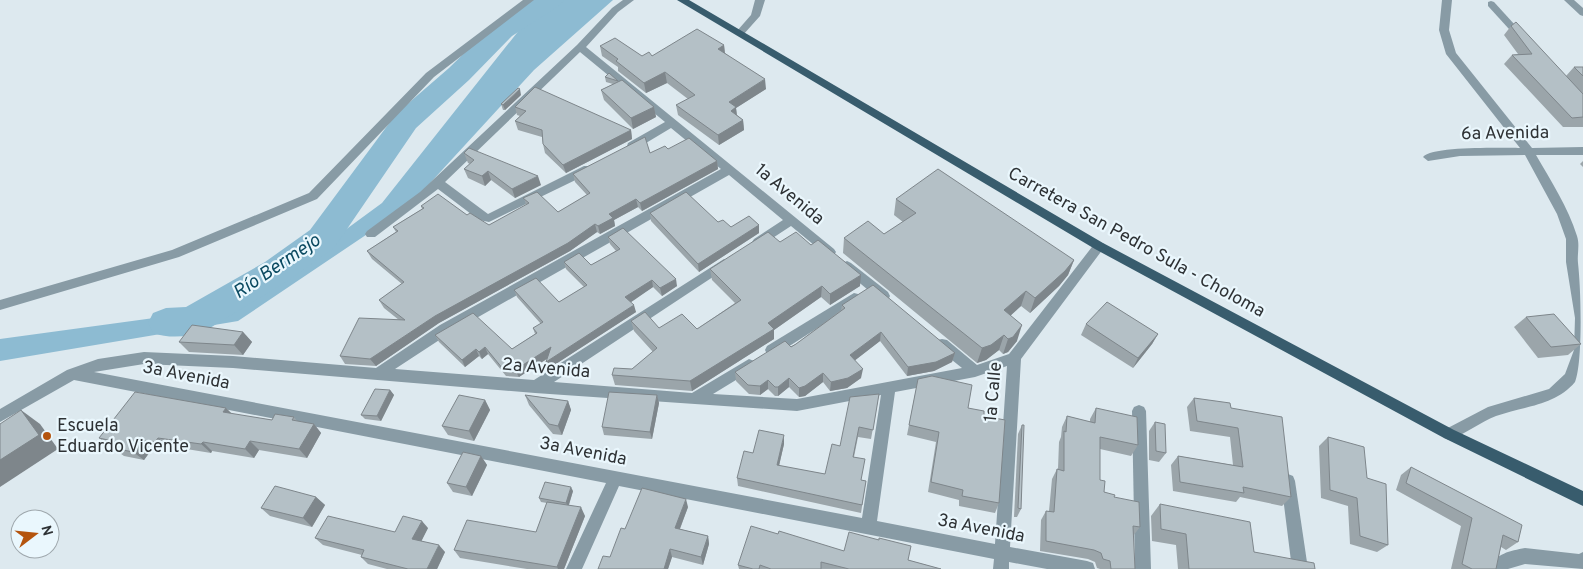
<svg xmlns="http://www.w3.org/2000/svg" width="1583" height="569" font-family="Overpass,sans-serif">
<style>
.water{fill:#8dbbd2}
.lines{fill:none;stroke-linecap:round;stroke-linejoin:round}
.river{fill:#8dbbd2;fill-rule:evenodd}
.minor{fill:#889ba5;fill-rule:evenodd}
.major{fill:#385c6d;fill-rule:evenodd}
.wall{fill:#9ba5aa}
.shaded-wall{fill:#7e868b}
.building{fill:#b4c0c6;stroke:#7e868b}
.poi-dot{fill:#b4540e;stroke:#eaf7fd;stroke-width:2}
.labels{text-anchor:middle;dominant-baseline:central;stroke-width:4.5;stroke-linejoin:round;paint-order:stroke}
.street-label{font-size:18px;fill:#2e3235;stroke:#eaf7fd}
.poi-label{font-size:18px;fill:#2e3235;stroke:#eaf7fd;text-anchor:start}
.water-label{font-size:19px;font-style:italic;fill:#0b4a61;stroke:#eaf7fd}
</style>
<rect width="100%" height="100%" fill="#dde9ef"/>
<polygon class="water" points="543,0 613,0 534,70 409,206 238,321 0,361 0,339 220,309 266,288 382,203"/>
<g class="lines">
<path class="river" d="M 533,0 L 564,0 L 560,5 L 512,36 L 469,80 L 416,128 L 334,248 L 289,280 L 205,331 C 187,337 171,339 153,333 L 148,323 L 153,313 L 166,308 L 186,307 L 265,262 L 310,230 L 396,114 L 449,68 L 494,24 Z"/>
<g class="minor">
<polygon points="523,0 534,0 434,77 317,199 179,257 0,310 0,300 172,250 309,193 426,73"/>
<path d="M 623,0 L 634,0 L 618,12 L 586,47 L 834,249 L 836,252 L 834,255 L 826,255 L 791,226 L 762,245 L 754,245 L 752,242 L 754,239 L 783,220 L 729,175 L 450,333 L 395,369 L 534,380 L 724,259 L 728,261 L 730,264 L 728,267 L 554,382 L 692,393 L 749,359 L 754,361 L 756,365 L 754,369 L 713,394 L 797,399 L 962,368 L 937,348 L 935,344 L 937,340 L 942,339 L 947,340 L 977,365 L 1009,354 L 1095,243 L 1103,243 L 1105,246 L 1103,249 L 1021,359 L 1010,547 L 1087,561 L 1093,563 L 1095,569 L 1047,569 L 1009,562 L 1009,569 L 993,569 L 994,559 L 619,486 L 582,569 L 566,569 L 606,483 L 74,380 L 0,422 L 0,409 L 67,370 L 98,359 L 144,352 L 233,356 L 376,368 L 440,325 L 721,169 L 671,128 L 636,149 L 628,149 L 627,146 L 628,143 L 665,122 L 580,52 L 445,182 L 488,214 L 584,166 L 592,166 L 594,169 L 592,172 L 489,222 L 479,220 L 438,189 L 375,237 L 367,237 L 365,234 L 367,231 L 420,192 L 577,45 L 612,8 ZM 144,364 L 233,368 L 535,393 L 797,411 L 881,395 L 862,518 L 94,372 ZM 1007,366 L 995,544 L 877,521 L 895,392 L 975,377 Z"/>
<polygon points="755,0 765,0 760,16 743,35 737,35 737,31 751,15"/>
<path d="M 1442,0 L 1452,0 L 1449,30 L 1456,53 L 1532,148 L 1583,147 L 1583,155 L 1536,155 C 1551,181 1568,207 1577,236 C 1580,245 1577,254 1578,263 C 1581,289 1583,362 1575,382 C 1555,406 1524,406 1496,416 C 1480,422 1466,434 1449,440 L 1444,438 L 1442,434 L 1444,430 L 1488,407 L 1549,389 L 1565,374 L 1574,350 L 1575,318 L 1566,262 L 1566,239 L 1557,214 L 1525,155 L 1460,156 L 1428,161 L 1423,157 C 1432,146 1503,148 1520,148 L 1446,54 L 1439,30 Z"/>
<polygon points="1564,0 1574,0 1583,8 1583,16 1580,15"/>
<polygon points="1491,1 1494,2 1525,36 1525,40 1519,40 1488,6 1488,2"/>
<polygon points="847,261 851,263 888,292 890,296 888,300 880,300 843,269 841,266 843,263"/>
<polygon points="854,293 858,294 860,298 858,302 777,354 772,355 767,354 765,350 767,346"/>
<polygon points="1139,405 1144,407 1146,411 1151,569 1135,569 1132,411 1134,407"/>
<polygon points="1288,474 1293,476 1295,481 1308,569 1292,569 1281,481 1283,476"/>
<path d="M 1525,548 L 1579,554 L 1583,552 L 1583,569 L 1525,564 L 1508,569 L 1489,569 C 1496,553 1510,551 1525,548 Z"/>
</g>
<polygon class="major" points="677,0 689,0 1103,243 1454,430 1583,491 1583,506 1444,438 1095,249"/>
</g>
<g class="wall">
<polygon points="1511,26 1566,76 1574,67 1583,67 1583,127 1563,127 1504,64 1512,55 1518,54 1504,35"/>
<polygon points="724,45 725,53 766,89 736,108 737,115 743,120 744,130 719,145 678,115 676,105 688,99 667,83 646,93 618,71 618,67 602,56 600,46 642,56 652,56"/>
<polygon points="605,77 618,81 618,82 654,107 656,117 633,129 604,100 601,90 613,84 606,82"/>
<polygon points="521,95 505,110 503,110 501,104"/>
<polygon points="515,107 631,130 632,139 566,173 545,153 543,144 542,137 518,130 515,121 520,116 517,115"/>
<polygon points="668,149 717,161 718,169 642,211 638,207 614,220 615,226 600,234 597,232 570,251 439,323 376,366 345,364 340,356 399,320 384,308 379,300 402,284 372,259 367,251 396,232 393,227 422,209 421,206 467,215 489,225 526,205 524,198 558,212 587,195 575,182 573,174"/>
<polygon points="464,153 541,185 515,198 491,180 485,186 468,178 464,169 470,164 468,163"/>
<polygon points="1583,161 1583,167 1580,164"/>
<polygon points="896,199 1074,260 1068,275 1059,286 1030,313 1021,306 1010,316 1017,341 1008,352 1003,354 999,350 986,360 977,363 843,253 844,238 884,234 903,222 894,215"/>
<polygon points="650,213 718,222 731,227 759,225 759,233 699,272 651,221"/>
<polygon points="608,237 677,286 662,296 653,287 630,302 636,312 548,369 546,362 547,359 519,377 506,376 488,354 482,359 479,356 465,367 439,342 435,335 512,349 535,334 533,328 541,324 517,297 514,290 559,302 584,287 566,269 564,262 591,265 616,251 610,244"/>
<polygon points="780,242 860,286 830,305 821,297 774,330 774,339 692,391 615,385 612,375 632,369 653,352 634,331 631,321 659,328 697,329 735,303 712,280 710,269"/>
<polygon points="842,305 955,353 952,362 934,371 907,376 880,341 855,360 861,378 847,388 830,391 823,382 805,396 799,397 789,387 778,396 775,396 768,389 760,395 749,394 736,381 735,372 796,344 841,310"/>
<polygon points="1526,317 1581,344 1568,355 1538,358 1514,327"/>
<polygon points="1086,324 1158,334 1152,344 1133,368 1081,335"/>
<polygon points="243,332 252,342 243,355 189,352 179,342"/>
<polygon points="918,379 968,408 984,416 999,503 995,513 959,506 959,500 928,492 936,442 907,435"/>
<polygon points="390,390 394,395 381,421 365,419 361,415"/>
<polygon points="879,394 871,439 858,437 854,457 861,480 866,481 861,513 738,486 737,478 753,453 784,444 779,466 825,474 840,446"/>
<polygon points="525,395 568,401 571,410 562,435 553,434 529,405"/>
<polygon points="657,395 659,403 652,439 604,435 602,427"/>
<polygon points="1194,398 1231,408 1291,497 1282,506 1240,497 1236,502 1173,491 1171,465 1178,456 1233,465 1230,437 1190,431 1187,407"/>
<polygon points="485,400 490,410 474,441 448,435 442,426"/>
<polygon points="226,408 232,414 272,420 294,417 297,421 314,424 321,433 307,458 259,450 254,458 212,451 211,453 168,446 165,451 152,449 144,460 124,456 99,438"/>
<polygon points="1096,408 1138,445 1131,456 1100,449 1100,480 1104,492 1114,497 1140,527 1133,536 1135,569 1100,569 1097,568 1095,562 1088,559 1040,551 1041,520 1046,511 1049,511 1052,479 1057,469 1058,469 1059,442 1061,437 1062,427 1067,416 1090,422 1090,419"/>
<polygon points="1155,422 1166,453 1159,462 1149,460 1149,431"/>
<polygon points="1022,425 1021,509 1017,517 1014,517 1018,434"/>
<polygon points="1328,437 1367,478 1388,545 1377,552 1350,544 1348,506 1321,498 1319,446"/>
<polygon points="481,456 487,465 472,496 453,492 447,483"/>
<polygon points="1411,467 1518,542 1506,550 1501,547 1496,569 1451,569 1461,526 1396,490 1401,475"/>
<polygon points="573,491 569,505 585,516 564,569 527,569 460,558 454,550 536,532 547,503 541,502 539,498"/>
<polygon points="316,497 325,505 312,527 270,516 261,508"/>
<polygon points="1160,504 1254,552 1315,569 1178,569 1176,545 1152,541 1151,516"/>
<polygon points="688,507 680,529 708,536 709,544 703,565 672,557 668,569 598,569 610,557 625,529"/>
<polygon points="428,528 421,541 445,552 437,569 387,569 368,564 361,557 362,555 323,545 315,538 395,532"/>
<polygon points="778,534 844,551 908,560 941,569 739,569 738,565"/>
</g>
<g class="shaded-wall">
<polygon points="724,45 725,55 718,49"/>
<polygon points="665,72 667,83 646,93 644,83"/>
<polygon points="765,79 766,89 736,108 737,117 732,121 729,102"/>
<polygon points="520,89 521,95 505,110 503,105"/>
<polygon points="654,107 656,117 633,129 631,118"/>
<polygon points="743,120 744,130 719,145 718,135"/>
<polygon points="631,130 632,139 566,173 563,165"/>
<polygon points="717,161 718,169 642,211 640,203"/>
<polygon points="488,171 491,180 485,186 482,176"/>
<polygon points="538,176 541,185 515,198 512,189"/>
<polygon points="636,199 638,207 614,220 615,226 600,234 598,226 609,214"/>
<polygon points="595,224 597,232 570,251 439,323 376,366 370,359 435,316"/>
<polygon points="759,225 759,233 699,272 698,264"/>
<polygon points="1074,260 1068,275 1059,286 1030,313 1035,298"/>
<polygon points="861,275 860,286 830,305 830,294"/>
<polygon points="676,279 677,286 662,296 660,288"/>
<polygon points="652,280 653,287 627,305 625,297"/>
<polygon points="822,286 821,297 774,330 774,339 692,391 690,381 768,323"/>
<polygon points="1026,291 1021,306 999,326 1004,310"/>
<polygon points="634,305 636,312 548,369 546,362"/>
<polygon points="1022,325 1017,341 1008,352 1003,354 1008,339"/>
<polygon points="243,332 252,342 243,355 234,345"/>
<polygon points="881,332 880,341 849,365 850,355"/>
<polygon points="1158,334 1152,344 1133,368 1138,358"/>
<polygon points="1004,335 999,350 986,360 977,363 982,348"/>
<polygon points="485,347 488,354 482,359 479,352"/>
<polygon points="551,347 554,354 519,377 515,370"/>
<polygon points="476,349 479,356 465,367 462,360"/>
<polygon points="955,353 952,362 934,371 907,376 908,367"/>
<polygon points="863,369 861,378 847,388 830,391 831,382"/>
<polygon points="823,373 823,382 805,396 799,397 799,388"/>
<polygon points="789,378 789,387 778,396 778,387"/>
<polygon points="768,380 768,389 760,395 760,386"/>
<polygon points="390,390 394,395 381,421 377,416"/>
<polygon points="657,395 659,403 652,439 650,432"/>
<polygon points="485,400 490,410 474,441 469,431"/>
<polygon points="568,401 571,410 562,435 558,426"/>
<polygon points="226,408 235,417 223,412"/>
<polygon points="21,410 40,424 58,449 0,487 0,460"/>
<polygon points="314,424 321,433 307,458 299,449"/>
<polygon points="784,435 784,444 777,474 777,465"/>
<polygon points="158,438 168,446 165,451 155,442"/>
<polygon points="142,440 152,449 144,460 133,452"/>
<polygon points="250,441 259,450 254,458 245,449"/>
<polygon points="203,442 212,451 211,453 201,444"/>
<polygon points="481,456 487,465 472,496 466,487"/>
<polygon points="571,487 573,491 568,507 566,503"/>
<polygon points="316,497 325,505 312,527 303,518"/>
<polygon points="686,499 688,507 677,536 675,528"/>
<polygon points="581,507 585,516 564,569 558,569 557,567"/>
<polygon points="422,521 428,528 419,546 412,539"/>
<polygon points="708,536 709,544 703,565 701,557"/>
<polygon points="439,545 445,552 437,569 427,569"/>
<polygon points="670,549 672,557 668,569 664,569"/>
</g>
<g class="building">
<polygon points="1516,22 1583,94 1583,117 1572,118 1512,55 1532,54 1511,26"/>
<polygon points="697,29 724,45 718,49 765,79 729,102 736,107 731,111 743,120 718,135 676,105 695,95 665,72 644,83 616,61 618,59 600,46 615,38 642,56 649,52 652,56"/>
<polygon points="1574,67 1583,67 1583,76"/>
<polygon points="609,73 618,81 605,77"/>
<polygon points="622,80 654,107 631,118 601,90"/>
<polygon points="535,87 631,130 563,165 543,144 542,130 515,121 526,111 515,107"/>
<polygon points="518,88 520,89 503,105 501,104"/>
<polygon points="645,137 650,153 665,146 668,149 689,138 717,161 640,203 636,199 609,214 613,218 598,226 595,224 568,243 435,316 370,359 340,356 359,318 405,320 379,300 404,282 367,251 398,231 393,227 424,208 421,206 438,194 467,215 470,213 489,225 529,203 523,198 537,192 558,212 590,193 573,174"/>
<polygon points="469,148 538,176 512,189 488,171 482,176 464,169 474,160 464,153"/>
<polygon points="938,169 1074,260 1065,271 1035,298 1026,291 1004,310 1022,325 1013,337 1008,339 1004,335 991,345 982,348 844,238 868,221 884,234 916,213 896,199"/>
<polygon points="686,192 718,222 723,220 731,227 749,216 759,225 698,264 650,213"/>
<polygon points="623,228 676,279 660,288 652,280 625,297 634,305 546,362 551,347 515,370 503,369 485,347 479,352 476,349 462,360 435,335 473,313 512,349 537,333 533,328 543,322 514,290 536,278 559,302 587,285 564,262 579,253 591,265 620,249 608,237"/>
<polygon points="768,232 780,242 796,232 811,245 818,240 861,275 830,294 822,286 768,323 774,329 690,381 612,375 614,368 632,369 657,348 631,321 645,312 659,328 682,314 697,329 741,300 710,269"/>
<polygon points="873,285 955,353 936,362 908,367 881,332 850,355 863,369 848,378 831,382 823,373 805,386 799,388 789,378 778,387 775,387 768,380 760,386 748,385 735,372 785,341 791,347 796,344 845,308 842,305"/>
<polygon points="1107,302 1158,334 1138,358 1086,324"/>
<polygon points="1554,314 1581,344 1551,347 1526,317"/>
<polygon points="192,325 243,332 234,345 179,342"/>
<polygon points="932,376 972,385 968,408 984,411 984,416 1005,420 999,503 962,496 963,490 931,482 939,432 909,425 918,379"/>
<polygon points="375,389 390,390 377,416 361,415"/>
<polygon points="135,392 226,408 223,412 272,420 275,414 294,417 292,420 314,424 299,449 250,441 245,449 203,442 201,444 158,438 155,442 142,440 133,452 113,448 117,442 99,438"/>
<polygon points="609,392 657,395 650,432 602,427"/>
<polygon points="879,394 873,430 859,427 853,457 865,459 861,480 866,481 862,505 737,478 744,451 753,453 759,430 784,435 777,465 825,474 832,444 840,446 850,397"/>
<polygon points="459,395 485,400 469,431 442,426"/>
<polygon points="525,395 568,401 558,426 549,424"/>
<polygon points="1194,398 1230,403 1231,408 1282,417 1291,497 1243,487 1244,493 1180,482 1178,456 1243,467 1238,428 1197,421"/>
<polygon points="1096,408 1137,417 1138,445 1100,437 1100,480 1105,481 1104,492 1115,495 1114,497 1139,502 1140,527 1133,526 1135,569 1111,569 1110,561 1103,559 1101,553 1094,550 1046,541 1046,511 1054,512 1057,469 1064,471 1064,431 1066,432 1067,416 1095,423"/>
<polygon points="21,410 39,435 0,460 0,424"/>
<polygon points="1155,422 1165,424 1166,453 1156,451"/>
<polygon points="1022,425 1024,425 1021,509 1018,508"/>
<polygon points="1328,437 1364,447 1367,478 1386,484 1388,545 1360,536 1357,498 1330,490"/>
<polygon points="463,452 481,456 466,487 447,483"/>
<polygon points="1411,467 1522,525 1518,542 1503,535 1496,569 1472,569 1462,564 1472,518 1406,483"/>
<polygon points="545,482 571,487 566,503 539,498"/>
<polygon points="275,486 316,497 303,518 261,508"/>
<polygon points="642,488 686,499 675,528 708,536 701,557 670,549 664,569 598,569 603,556 610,557 621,528 625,529"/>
<polygon points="547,502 581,507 557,567 454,550 467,520 536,532"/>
<polygon points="1160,504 1250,522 1254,552 1314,563 1315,569 1189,569 1186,534 1161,529"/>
<polygon points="328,516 395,532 403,516 422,521 412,539 439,545 427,569 408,569 361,557 364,550 315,538"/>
<polygon points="751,526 778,534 779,531 844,551 849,532 879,540 879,538 911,546 908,560 941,569 849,569 821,562 821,569 771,569 760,565 759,569 753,569 738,565"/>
</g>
<circle class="poi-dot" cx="47" cy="436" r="5"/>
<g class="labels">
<g class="street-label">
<text transform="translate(1505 134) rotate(-1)">6a Avenida</text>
<text transform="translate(789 195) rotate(40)">1a Avenida</text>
<text transform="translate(1136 243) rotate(29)">Carretera San Pedro Sula - Choloma</text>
<text transform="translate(546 369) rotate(5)">2a Avenida</text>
<text transform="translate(186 376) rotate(11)">3a Avenida</text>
<text transform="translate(994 392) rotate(-85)">1a Calle</text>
<text transform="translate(583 452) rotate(11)">3a Avenida</text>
<text transform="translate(981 529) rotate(11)">3a Avenida</text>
</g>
<g class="poi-label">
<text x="57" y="426">Escuela<tspan x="57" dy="21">Eduardo Vicente</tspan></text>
</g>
<g class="water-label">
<text transform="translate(277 267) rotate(-34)">Río Bermejo</text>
</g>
</g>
<g transform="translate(35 534) rotate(74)"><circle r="24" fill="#eaf7fd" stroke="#9fa8ad"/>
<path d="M0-4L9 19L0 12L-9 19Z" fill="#b4540e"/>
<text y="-8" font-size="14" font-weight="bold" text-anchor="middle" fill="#2e3235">N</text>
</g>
</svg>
